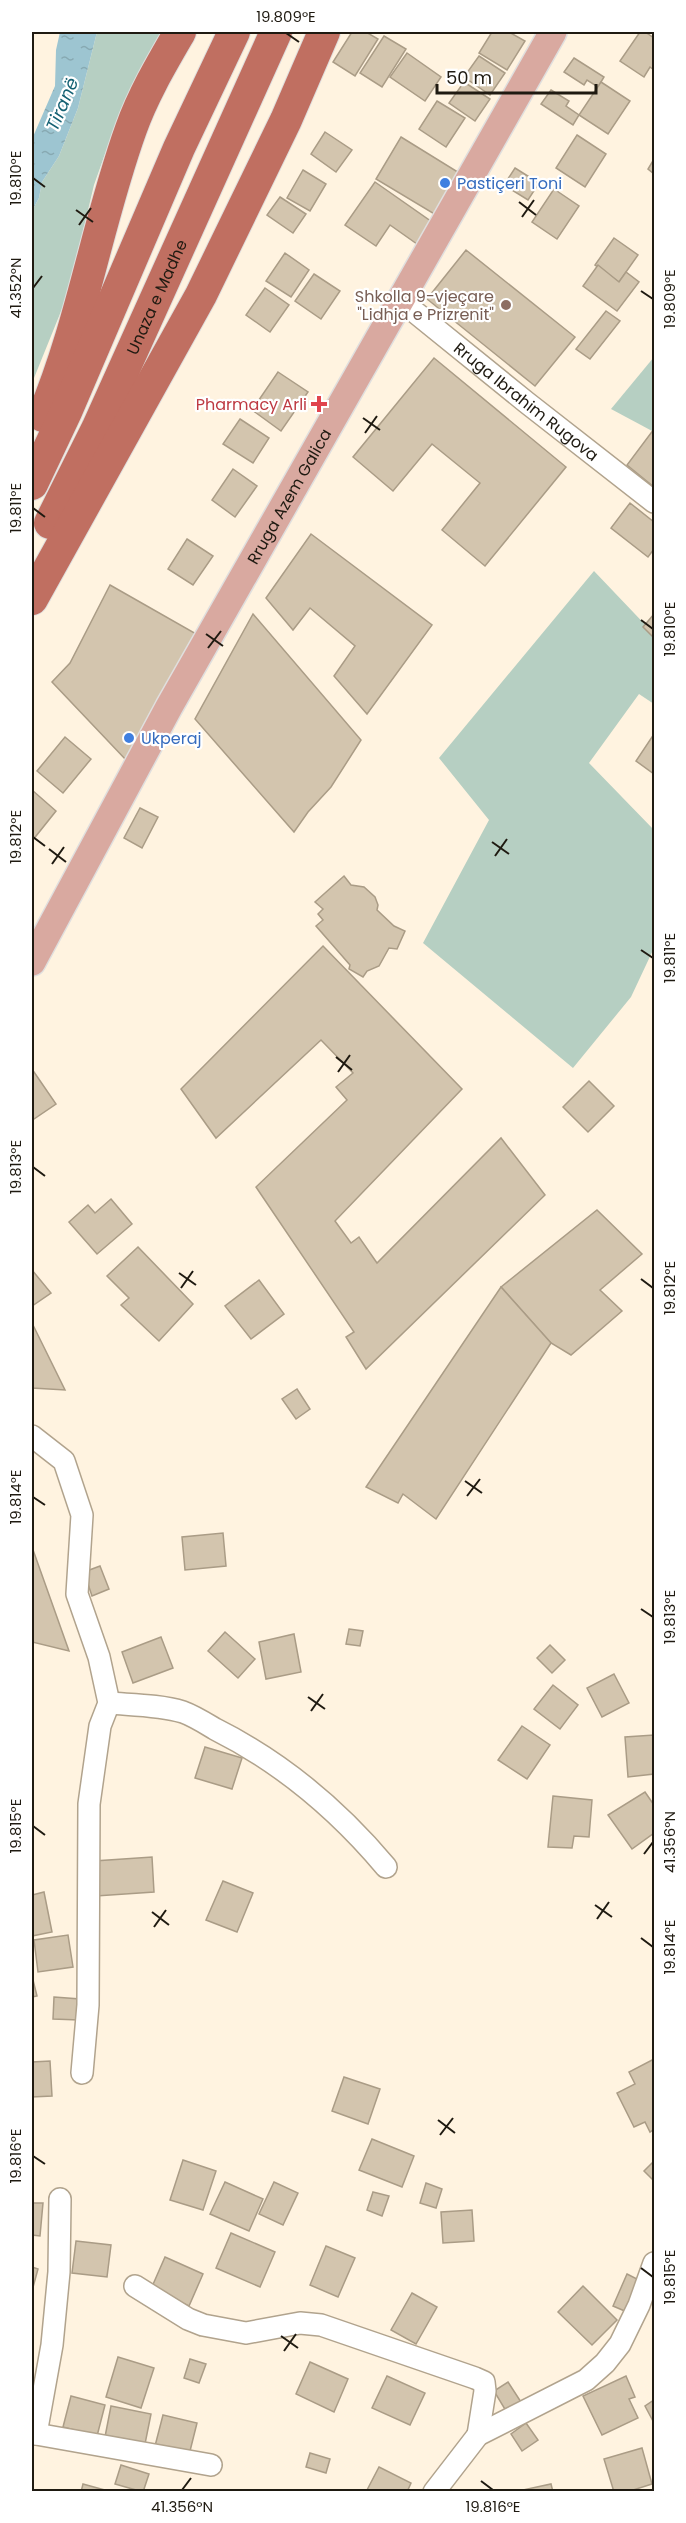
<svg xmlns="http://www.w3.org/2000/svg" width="686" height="2523" font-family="Poppins,sans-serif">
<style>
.green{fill:#b6cfc2}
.water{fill:url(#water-ripples)}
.building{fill:#d3c5ae;stroke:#aa9c86;stroke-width:1.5}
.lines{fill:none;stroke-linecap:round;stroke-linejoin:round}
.minor-casing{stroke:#b1a38d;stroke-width:24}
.major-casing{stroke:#e0dfde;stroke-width:30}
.highway-casing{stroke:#e0dfde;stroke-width:34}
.minor{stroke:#fff;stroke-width:21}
.major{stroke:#d9a9a0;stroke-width:27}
.highway{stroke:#c06f61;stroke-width:32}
.ticks{fill:none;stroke:#1f1a11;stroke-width:2}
.shop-dot{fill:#3f7fe0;stroke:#fff;stroke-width:2}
.education-dot{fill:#8d6e63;stroke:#fff;stroke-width:2}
.health-dot{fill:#e0444e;stroke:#fff;stroke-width:2}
.labels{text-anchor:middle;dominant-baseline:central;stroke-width:4.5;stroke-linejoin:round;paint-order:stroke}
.shop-label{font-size:16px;fill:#366cbe;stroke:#fff;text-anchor:start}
.street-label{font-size:16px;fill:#1f1a11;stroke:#fff}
.education-label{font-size:16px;fill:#785e54;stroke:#fff;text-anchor:end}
.health-label{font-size:16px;fill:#be3a42;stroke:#fff;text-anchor:end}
.water-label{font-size:18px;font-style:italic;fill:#146173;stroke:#fff}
.neatline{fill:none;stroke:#1f1a11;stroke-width:2}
.ticks-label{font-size:15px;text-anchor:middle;fill:#1f1a11}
</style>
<defs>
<pattern id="water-ripples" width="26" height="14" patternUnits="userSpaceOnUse" patternTransform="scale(1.5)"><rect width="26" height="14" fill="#9dc5d1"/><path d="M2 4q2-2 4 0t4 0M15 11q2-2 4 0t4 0" fill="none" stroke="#87a9b2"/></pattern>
</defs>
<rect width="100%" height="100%" fill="#fff3e0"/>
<g class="green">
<polygon points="97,32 162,32 117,120 94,185 68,294 32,383 32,211 39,198 42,182 59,156 78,108"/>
<polygon points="654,357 654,432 611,409"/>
<polygon points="594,571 654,634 654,704 639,694 589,763 654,830 654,948 631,997 573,1068 423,943 489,820 439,758"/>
</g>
<polygon class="water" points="60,32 97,32 78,108 59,156 42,182 39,198 32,211 32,139 55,86 56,50"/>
<g class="building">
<polygon points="352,32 366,32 378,39 355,76 333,62"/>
<polygon points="492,32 509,32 525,41 507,70 479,53"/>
<polygon points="640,32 645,32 654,38 654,70 650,67 644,77 620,61"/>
<polygon points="384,36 406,49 382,87 360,73"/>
<polygon points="407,53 441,77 425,101 390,77"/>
<polygon points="479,56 505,73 490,95 464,77"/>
<polygon points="574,58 604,77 598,87 587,80 584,85 564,72"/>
<polygon points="464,82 490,99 475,121 449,103"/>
<polygon points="601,82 630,101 608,134 579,115"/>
<polygon points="551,90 569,101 566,106 579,115 573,125 541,104"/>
<polygon points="437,101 465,118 446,147 419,129"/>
<polygon points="325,132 352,150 336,172 311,154"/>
<polygon points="577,135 606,154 585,187 556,168"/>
<polygon points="401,137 461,174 436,215 376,179"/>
<polygon points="654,159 654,174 648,169"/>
<polygon points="515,168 539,183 528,200 504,185"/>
<polygon points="303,170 326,184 310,211 287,198"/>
<polygon points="375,182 432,222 417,244 390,225 376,246 345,225"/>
<polygon points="554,189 579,206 557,239 532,222"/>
<polygon points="280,197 306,214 293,233 267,215"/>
<polygon points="614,238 638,255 619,282 595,265"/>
<polygon points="466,250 575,337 535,386 427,299"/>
<polygon points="285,253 309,270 291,297 266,281"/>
<polygon points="598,265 619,282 626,272 639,282 617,311 583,286"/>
<polygon points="314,274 340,291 321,319 295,301"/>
<polygon points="265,288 289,305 270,332 246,315"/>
<polygon points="606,311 620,321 590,359 576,349"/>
<polygon points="434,358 566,467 485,566 442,530 480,483 432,444 393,491 353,457"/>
<polygon points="278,372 308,392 281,431 252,410"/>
<polygon points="240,419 269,438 253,463 223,444"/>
<polygon points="654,429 654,487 627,465"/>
<polygon points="233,469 257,486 235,517 212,500"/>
<polygon points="630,503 654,522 654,549 648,557 611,528"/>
<polygon points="311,534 432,625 367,714 334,676 355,646 310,608 293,630 266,598"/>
<polygon points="187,539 213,556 193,585 168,569"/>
<polygon points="110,585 198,635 127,761 52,682 70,663"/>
<polygon points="253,614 361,740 331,787 308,812 294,832 195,719"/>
<polygon points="654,614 654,638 643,627"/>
<polygon points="654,734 654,774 636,761"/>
<polygon points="65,737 91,759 63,793 37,771"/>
<polygon points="32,790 56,811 32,841"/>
<polygon points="140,808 158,817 142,848 124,838"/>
<polygon points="344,876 351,885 364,887 375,897 378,905 377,910 394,926 405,931 397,949 389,948 379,966 367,971 363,977 349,969 350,965 316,926 323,920 318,914 323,909 315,902"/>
<polygon points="323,946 462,1089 335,1221 351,1243 359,1237 377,1263 501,1138 545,1195 366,1369 346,1337 354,1332 256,1187 347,1100 336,1087 353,1073 321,1040 216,1138 181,1089"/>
<polygon points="34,1072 56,1104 34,1119 32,1116 32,1073"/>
<polygon points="589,1081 614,1106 588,1132 563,1107"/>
<polygon points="111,1199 132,1224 97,1254 69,1222 88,1205 95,1213"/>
<polygon points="597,1210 642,1254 600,1290 622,1311 571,1355 551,1343 501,1287"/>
<polygon points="138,1247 193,1304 159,1341 121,1305 129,1298 107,1276"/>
<polygon points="32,1270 51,1293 32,1306"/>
<polygon points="259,1280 284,1314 251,1339 225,1306"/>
<polygon points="501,1287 551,1343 436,1519 403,1494 398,1503 366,1487"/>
<polygon points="32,1323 65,1390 32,1388"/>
<polygon points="297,1389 310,1409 296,1419 282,1399"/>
<polygon points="223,1533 226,1566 185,1570 182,1537"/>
<polygon points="32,1547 69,1651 32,1642"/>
<polygon points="100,1566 109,1589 92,1596 84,1572"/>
<polygon points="349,1629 363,1631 360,1646 346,1644"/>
<polygon points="225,1632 255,1659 238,1678 208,1651"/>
<polygon points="294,1634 301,1672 266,1679 259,1642"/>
<polygon points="161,1637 173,1668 133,1683 122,1652"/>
<polygon points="550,1645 565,1660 552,1673 537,1658"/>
<polygon points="614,1674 629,1703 602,1717 587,1688"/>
<polygon points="553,1685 578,1705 560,1729 534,1709"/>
<polygon points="522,1726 550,1745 527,1779 498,1760"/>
<polygon points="654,1735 654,1774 628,1777 625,1737"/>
<polygon points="205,1747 242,1758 232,1789 195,1778"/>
<polygon points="645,1792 654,1805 654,1833 632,1849 608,1815"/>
<polygon points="553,1796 592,1800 589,1837 574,1836 572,1848 548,1847"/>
<polygon points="152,1857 154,1892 96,1896 94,1861"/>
<polygon points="223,1881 253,1893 237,1932 206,1920"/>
<polygon points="44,1892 52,1932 32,1936 32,1895"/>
<polygon points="68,1935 73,1967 38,1972 34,1940"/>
<polygon points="32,1976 37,1996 32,1997"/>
<polygon points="54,1997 80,1999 79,2020 53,2019"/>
<polygon points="654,2059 654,2129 650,2132 645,2122 634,2127 617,2093 635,2084 629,2072"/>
<polygon points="50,2061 52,2096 32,2097 32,2062"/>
<polygon points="344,2077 380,2089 368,2124 332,2111"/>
<polygon points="372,2139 414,2156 402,2187 359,2170"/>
<polygon points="183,2160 216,2171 203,2210 170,2200"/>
<polygon points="654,2161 654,2181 644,2171"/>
<polygon points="225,2182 263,2199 249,2231 210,2214"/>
<polygon points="274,2182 298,2193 283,2225 259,2214"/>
<polygon points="426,2183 442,2189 436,2208 420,2203"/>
<polygon points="373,2192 389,2196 382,2216 367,2210"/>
<polygon points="32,2203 43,2203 40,2236 32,2235"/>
<polygon points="472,2210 474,2241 443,2243 441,2212"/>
<polygon points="231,2233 275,2252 260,2287 216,2268"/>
<polygon points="76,2241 111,2245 107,2277 72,2273"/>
<polygon points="326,2246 355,2258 338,2297 310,2285"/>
<polygon points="165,2257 203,2274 189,2306 151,2289"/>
<polygon points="32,2267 38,2269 32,2291"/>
<polygon points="627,2274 641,2281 627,2312 613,2306"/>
<polygon points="583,2286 617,2320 592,2345 558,2312"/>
<polygon points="412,2293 437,2307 416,2344 391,2330"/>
<polygon points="118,2357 154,2368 141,2408 106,2397"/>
<polygon points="190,2359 206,2364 199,2383 184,2378"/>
<polygon points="310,2362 348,2379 334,2412 296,2394"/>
<polygon points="387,2376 425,2393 410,2425 372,2408"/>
<polygon points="626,2376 635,2397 629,2399 638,2418 602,2435 583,2396"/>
<polygon points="508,2382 521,2402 506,2411 494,2391"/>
<polygon points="71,2396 105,2405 97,2436 63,2427"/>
<polygon points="654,2400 654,2423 645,2406"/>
<polygon points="111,2406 151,2414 144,2449 104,2442"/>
<polygon points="163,2415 197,2423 189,2455 155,2446"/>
<polygon points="526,2423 538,2440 522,2451 511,2434"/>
<polygon points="642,2448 652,2484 627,2492 614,2492 604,2459"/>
<polygon points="310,2453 330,2459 326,2473 306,2467"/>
<polygon points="121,2465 149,2474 143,2492 115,2484"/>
<polygon points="379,2467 411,2483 407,2492 366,2492"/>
<polygon points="83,2484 112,2492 81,2492"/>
<polygon points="551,2484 553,2492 518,2492 518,2491"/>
</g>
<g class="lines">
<defs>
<g id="minor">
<path id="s1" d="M 400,300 L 526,402 L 654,502"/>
<polyline points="32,1436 64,1461 82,1515 77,1594 99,1657 109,1703 100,1726 89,1804 88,2005 82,2073"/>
<path d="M 109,1703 C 133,1705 160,1705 183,1712 C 194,1716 205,1723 215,1729 C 281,1762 339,1811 386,1867"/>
<polyline points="135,2286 188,2319 203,2325 246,2333 300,2323 321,2325 475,2378 484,2382 485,2391 478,2435"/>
<polyline points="32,2433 36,2434 52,2345 59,2272 60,2199"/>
<polyline points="36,2434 211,2465"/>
<polyline points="434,2492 478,2435 586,2380 605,2363 620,2344 639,2305 654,2263"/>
</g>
<g id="major">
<path id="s2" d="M 32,962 L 169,707 L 553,32"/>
</g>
<g id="highway">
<path d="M 43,416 C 82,324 97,223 131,129 C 143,95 162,63 180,32"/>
<polyline points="32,484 66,412 179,148 234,32"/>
<path id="s3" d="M 50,523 L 97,429 L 276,32"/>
<polyline points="32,599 201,295 286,120 324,32"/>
</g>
</defs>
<use href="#minor" class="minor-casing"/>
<use href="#major" class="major-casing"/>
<use href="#highway" class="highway-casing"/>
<use href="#minor" class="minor"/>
<use href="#major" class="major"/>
<use href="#highway" class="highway"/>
</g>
<path class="ticks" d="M 286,33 L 299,42M 33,178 L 45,187M 519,202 L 536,215M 76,210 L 93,222M 522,217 L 534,200M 79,225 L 91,208M 33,288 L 42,276M 641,291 L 653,299M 363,418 L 380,430M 365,433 L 377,416M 33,508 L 45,517M 641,620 L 653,629M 206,634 L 223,646M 208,648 L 221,631M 33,837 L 45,846M 492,842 L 509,854M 49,849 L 66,862M 495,856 L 507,839M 52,864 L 64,847M 641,950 L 653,958M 336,1057 L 352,1070M 338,1072 L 350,1055M 33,1167 L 45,1176M 179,1273 L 196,1285M 641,1279 L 653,1288M 181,1288 L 193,1271M 465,1481 L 482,1493M 467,1496 L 480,1479M 33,1497 L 45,1505M 641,1609 L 653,1617M 308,1697 L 325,1709M 311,1711 L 323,1694M 33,1826 L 45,1835M 644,1854 L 653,1842M 595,1905 L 612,1917M 152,1912 L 169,1925M 597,1919 L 609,1902M 154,1927 L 166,1910M 641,1938 L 653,1947M 438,2120 L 455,2133M 440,2135 L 453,2118M 33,2156 L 45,2164M 641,2268 L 653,2277M 281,2336 L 298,2348M 284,2351 L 296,2334M 481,2481 L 493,2490M 182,2490 L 191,2478"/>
<g class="shop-dot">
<circle cx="445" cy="183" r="6"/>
<circle cx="129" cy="738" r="6"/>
</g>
<circle class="education-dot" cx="506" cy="305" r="6"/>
<path class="health-dot" d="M316 395h6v6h6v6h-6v6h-6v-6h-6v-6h6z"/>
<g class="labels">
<g class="shop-label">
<text x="457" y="183">Pastiçeri Toni</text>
<text x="141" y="738">Ukperaj</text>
</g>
<g class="street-label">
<text stroke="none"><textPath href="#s3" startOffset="250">Unaza e Madhe</textPath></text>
<text stroke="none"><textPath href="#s1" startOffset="162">Rruga Ibrahim Rugova</textPath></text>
<text stroke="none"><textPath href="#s2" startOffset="532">Rruga Azem Galica</textPath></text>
</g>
<g class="education-label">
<text x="494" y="296">Shkolla 9-vjeçare<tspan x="494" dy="18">"Lidhja e Prizrenit"</tspan></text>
</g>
<g class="health-label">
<text x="307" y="404">Pharmacy Arli</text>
</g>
<g class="water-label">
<text transform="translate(62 104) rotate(-67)">Tiranë</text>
</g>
</g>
<rect width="686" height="2523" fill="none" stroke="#ffffff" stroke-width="66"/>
<path d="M437 84v9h159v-9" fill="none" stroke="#1f1a11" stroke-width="3"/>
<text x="446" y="84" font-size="18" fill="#1f1a11" stroke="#ffffff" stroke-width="4.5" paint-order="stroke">50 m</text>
<rect x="33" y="33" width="620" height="2457" class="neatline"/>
<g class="ticks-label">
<text x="286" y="22">19.809°E</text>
<text transform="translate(16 178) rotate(-90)" y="5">19.810°E</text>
<text transform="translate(16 288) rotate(-90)" y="5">41.352°N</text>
<text transform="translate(670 299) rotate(-90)" y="5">19.809°E</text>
<text transform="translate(16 508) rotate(-90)" y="5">19.811°E</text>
<text transform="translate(670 629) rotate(-90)" y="5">19.810°E</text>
<text transform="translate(16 837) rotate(-90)" y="5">19.812°E</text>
<text transform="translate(670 958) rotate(-90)" y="5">19.811°E</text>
<text transform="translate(16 1167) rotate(-90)" y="5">19.813°E</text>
<text transform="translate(670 1288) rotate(-90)" y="5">19.812°E</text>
<text transform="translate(16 1497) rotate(-90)" y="5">19.814°E</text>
<text transform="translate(670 1617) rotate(-90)" y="5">19.813°E</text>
<text transform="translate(16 1826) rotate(-90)" y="5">19.815°E</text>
<text transform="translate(670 1842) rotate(-90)" y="5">41.356°N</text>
<text transform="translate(670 1947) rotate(-90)" y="5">19.814°E</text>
<text transform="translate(16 2156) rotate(-90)" y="5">19.816°E</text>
<text transform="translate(670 2277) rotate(-90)" y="5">19.815°E</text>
<text x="182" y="2512">41.356°N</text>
<text x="493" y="2512">19.816°E</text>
</g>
</svg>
